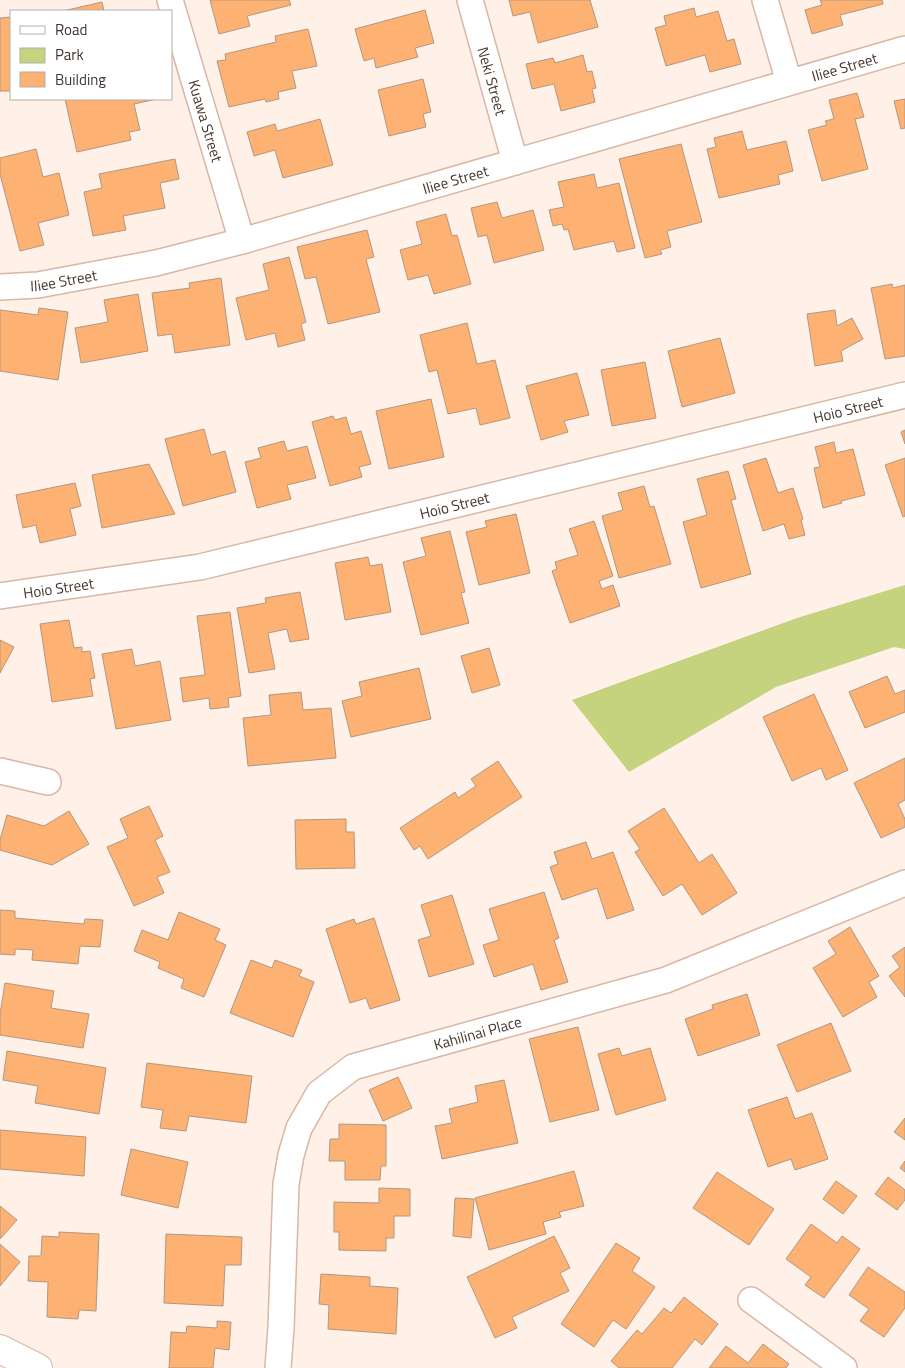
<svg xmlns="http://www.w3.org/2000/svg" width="905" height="1368" font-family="'Titillium Web',sans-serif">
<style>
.green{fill:#c5d37f}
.building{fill:#fdb172;stroke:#b49780}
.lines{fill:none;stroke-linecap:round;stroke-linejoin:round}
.minor-casing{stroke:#dab6a5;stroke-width:28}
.tertiary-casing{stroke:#dab6a5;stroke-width:30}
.minor{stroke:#fff;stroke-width:25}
.tertiary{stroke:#fff;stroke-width:28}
.labels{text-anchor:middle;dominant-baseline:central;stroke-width:4;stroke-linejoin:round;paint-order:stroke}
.street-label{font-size:15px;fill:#44352e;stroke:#fff}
</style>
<rect width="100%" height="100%" fill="#fff0e8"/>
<polygon class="green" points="905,585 905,649 894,647 776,687 629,772 572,700 797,618"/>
<g class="building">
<polygon points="210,0 289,0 291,5 247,16 250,26 219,34"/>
<polygon points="509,0 590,0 598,27 538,43 530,12 513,16"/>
<polygon points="820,0 882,0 883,4 840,15 843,25 812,34 805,10 822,5"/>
<polygon points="102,2 104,11 63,11"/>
<polygon points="694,8 696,17 718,11 727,41 734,39 741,64 710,72 705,55 666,66 655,28 666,25 664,16"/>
<polygon points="425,10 434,43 415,48 418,57 376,68 374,58 364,61 355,29"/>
<polygon points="11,17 11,91 0,91 0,18"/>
<polygon points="308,29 317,66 292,71 296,88 278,92 279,99 266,102 265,99 229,107 217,61 226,60 225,54 276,42 275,36"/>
<polygon points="583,55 587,72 592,71 596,88 592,89 595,102 561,111 554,84 532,89 526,64 553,58 555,63"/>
<polygon points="423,79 431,112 423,114 426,127 389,136 378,90"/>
<polygon points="857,93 864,117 855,119 868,169 822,181 808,130 827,125 825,121 834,119 829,100"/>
<polygon points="65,99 157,99 134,104 140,130 129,132 131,140 77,152"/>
<polygon points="905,99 905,128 901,129 894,101"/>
<polygon points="320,119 333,165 283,178 275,150 254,156 247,132 275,124 277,131"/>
<polygon points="742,131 747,150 786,141 793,171 778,175 780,184 719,198 707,149 716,147 714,138"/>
<polygon points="681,144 702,222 667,231 671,247 660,250 662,254 645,258 619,159"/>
<polygon points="36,149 43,177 59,173 69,215 38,223 44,245 20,251 0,174 0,158"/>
<polygon points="175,159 179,179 160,183 165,208 123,216 126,230 93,236 84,192 102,188 99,174"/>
<polygon points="594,174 597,188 619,183 635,248 617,252 614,241 574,250 568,229 564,230 562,224 553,226 549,210 564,207 558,182"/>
<polygon points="497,202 502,218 533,210 544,250 494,263 487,235 478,237 471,208"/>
<polygon points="446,214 452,236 457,235 471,284 434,294 428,275 408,280 400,250 422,244 416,222"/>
<polygon points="367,230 374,257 366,259 380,312 328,324 316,277 305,279 297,247"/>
<polygon points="289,257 306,322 301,324 305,340 278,347 275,333 246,340 236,298 269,290 263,264"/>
<polygon points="221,278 230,345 175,353 172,334 158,336 152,293 190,288 189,283"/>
<polygon points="892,284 893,288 905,285 905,356 885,359 871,288"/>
<polygon points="138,294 148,351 81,363 75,328 108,322 104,300"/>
<polygon points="39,308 68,312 58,380 0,371 0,310 38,315"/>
<polygon points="835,310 837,326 852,318 863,339 841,351 843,361 815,366 807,314"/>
<polygon points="467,323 477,364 495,360 510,418 480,425 476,408 448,414 437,370 429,372 420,335"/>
<polygon points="720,338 735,393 682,407 668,351"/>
<polygon points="645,362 656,418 612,426 601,370"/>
<polygon points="577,373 589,415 564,421 568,432 541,440 526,386"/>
<polygon points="431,399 444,457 389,469 376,411"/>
<polygon points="333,416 335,420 346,417 351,434 361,431 371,464 359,467 362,477 330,486 312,422"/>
<polygon points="204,429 211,455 225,451 236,492 183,506 165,439"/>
<polygon points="905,430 905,444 901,432"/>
<polygon points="284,441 287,451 307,446 316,478 287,485 291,499 257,508 245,462 261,458 258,448"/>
<polygon points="834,442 836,453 853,449 865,495 841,501 842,503 823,508 814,468 820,467 815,447"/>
<polygon points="766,458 778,493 793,488 803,519 801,520 805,535 789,539 784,524 763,531 743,465"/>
<polygon points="905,458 905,516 903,517 885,465"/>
<polygon points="149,464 175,514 102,528 92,475"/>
<polygon points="728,471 736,499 731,500 751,574 701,588 683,522 707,515 697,479"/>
<polygon points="75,483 81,506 70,509 76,535 40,543 36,525 23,528 16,495"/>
<polygon points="644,486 650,507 654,506 671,564 619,578 602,516 623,510 618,493"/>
<polygon points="516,514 530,573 479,585 466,532 487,527 485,521"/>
<polygon points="594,521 613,576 599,581 602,589 613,585 620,606 570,623 552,571 557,569 555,562 578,555 569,529"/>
<polygon points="450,531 465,592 461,593 469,623 421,635 403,562 426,556 421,538"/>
<polygon points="368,557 370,566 382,564 391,612 345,620 335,563"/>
<polygon points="300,592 309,639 290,642 287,629 268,633 275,669 249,673 237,608 266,603 265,598"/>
<polygon points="230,612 241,696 228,698 229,707 210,709 209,698 183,702 180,678 205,675 197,616"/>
<polygon points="69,620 74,648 82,647 82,652 90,651 95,678 90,679 93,696 52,702 40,624"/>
<polygon points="0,640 14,647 0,673"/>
<polygon points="489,648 500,685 472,693 461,656"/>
<polygon points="132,649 135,666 160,661 171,720 116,729 102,654"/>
<polygon points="419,668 431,719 351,737 342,701 362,696 359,682"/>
<polygon points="887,676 895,694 905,690 905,712 865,728 849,692"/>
<polygon points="301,692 303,710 331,708 336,758 248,766 243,718 271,715 269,695"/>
<polygon points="814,694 848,770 826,780 821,768 792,781 763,717"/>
<polygon points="905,758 905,800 898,804 905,819 905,827 881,838 854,783"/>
<polygon points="498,761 522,797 428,859 420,846 414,850 400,828 455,792 458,798 476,786 471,779"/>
<polygon points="149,806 163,836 155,840 170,872 157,877 164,893 134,906 107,847 128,838 120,819"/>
<polygon points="664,808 699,863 712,854 737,893 702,915 682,884 663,896 635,852 640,849 628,831"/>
<polygon points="69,811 89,844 52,865 0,850 0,840 7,815 44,826"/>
<polygon points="346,819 346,832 354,832 355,868 296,869 295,820"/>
<polygon points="586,842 592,859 613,852 634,910 607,919 597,888 562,900 550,867 558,864 554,852"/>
<polygon points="544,892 559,938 554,940 568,982 541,990 533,964 494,977 483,945 499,940 489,909"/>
<polygon points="452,895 474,964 429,977 418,940 431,936 421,905"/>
<polygon points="0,910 15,911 15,918 84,924 85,919 103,920 100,947 80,946 78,964 32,960 33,950 15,949 15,955 0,954"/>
<polygon points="179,912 220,929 215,940 226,945 204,997 181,988 184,979 158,968 160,962 134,951 142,930 168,940"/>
<polygon points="374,918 400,1000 370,1009 366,998 350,1003 326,929 354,919 356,924"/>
<polygon points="850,927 879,976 869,982 877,997 843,1017 813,968 836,954 828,941"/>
<polygon points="905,947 905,997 889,976 900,967 892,956"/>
<polygon points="251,960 272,968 275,960 302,970 299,976 314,982 293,1037 230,1013"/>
<polygon points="5,983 54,991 51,1008 89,1014 83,1048 0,1035 0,1014"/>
<polygon points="747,994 760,1035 698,1056 685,1019 713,1009 712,1005"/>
<polygon points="831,1023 851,1071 797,1092 777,1045"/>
<polygon points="578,1027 599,1110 550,1122 529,1039"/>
<polygon points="619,1048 622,1056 650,1048 666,1100 616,1115 598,1054"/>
<polygon points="7,1051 106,1068 99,1114 35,1103 38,1086 3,1080"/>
<polygon points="147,1063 252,1076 246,1123 189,1116 186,1131 160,1128 163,1110 141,1107"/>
<polygon points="398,1077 412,1108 383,1121 369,1090"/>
<polygon points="504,1080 518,1143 442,1159 435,1126 452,1123 449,1109 478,1102 475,1086"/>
<polygon points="787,1097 795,1119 812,1113 828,1159 795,1170 791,1159 768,1167 748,1110"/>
<polygon points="905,1118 905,1140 894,1132"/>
<polygon points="339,1124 386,1125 386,1166 381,1166 380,1180 345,1180 345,1161 329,1161 330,1139 339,1139"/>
<polygon points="0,1130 86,1137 84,1176 0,1169"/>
<polygon points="131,1149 188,1162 178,1208 121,1195"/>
<polygon points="905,1161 905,1172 900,1168"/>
<polygon points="574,1171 584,1206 559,1212 561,1217 543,1222 546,1234 489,1250 475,1198"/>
<polygon points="717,1172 774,1209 749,1245 693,1208"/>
<polygon points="888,1177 905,1190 905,1200 897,1210 875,1194"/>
<polygon points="836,1181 857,1196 843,1214 823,1199"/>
<polygon points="379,1188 410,1189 410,1216 394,1216 394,1238 386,1238 386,1251 339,1250 339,1232 334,1232 334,1202 379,1203"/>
<polygon points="455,1198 474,1199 471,1238 453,1236"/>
<polygon points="0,1206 17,1220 0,1239"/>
<polygon points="811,1224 837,1243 842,1236 860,1249 824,1298 805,1285 811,1277 786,1259"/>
<polygon points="59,1232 99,1234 96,1311 79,1310 78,1319 47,1317 48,1282 28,1281 29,1256 41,1256 42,1236 59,1237"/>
<polygon points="166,1234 242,1237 241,1265 225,1265 223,1306 164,1303"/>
<polygon points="554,1236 570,1268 560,1273 569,1291 512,1317 517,1328 495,1338 467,1277"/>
<polygon points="616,1243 640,1258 632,1271 655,1287 626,1329 613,1320 594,1347 561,1324"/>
<polygon points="0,1244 20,1262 0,1286"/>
<polygon points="868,1267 905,1292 905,1308 884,1337 860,1321 869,1309 849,1295"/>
<polygon points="321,1274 370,1277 370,1286 398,1288 396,1334 328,1329 329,1305 319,1304"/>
<polygon points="684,1297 718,1324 702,1345 695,1339 672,1368 619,1368 611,1361 637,1330 642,1334 664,1308 671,1313"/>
<polygon points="217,1321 231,1322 229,1350 215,1348 213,1368 169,1368 171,1332 186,1333 187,1326 217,1328"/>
<polygon points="763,1344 789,1364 786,1368 709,1368 726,1346 748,1363"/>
</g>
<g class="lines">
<defs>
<g id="minor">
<path id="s1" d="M 170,0 L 242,241"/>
<path id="s2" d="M 470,0 L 515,162"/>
<polyline points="765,0 789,82"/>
<path id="s3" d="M 0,287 L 38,285 L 156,263 L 242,241 L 905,49"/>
<path id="s4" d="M 0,596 L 200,567 L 905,395"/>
<polyline points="0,771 48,782"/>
<polyline points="751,1300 844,1368"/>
<path id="s5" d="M 278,1368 L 281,1328 L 286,1184 L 291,1155 L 299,1128 L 319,1093 L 353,1067 L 666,980 L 905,883"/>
</g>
<polyline id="tertiary" points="0,1349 38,1368"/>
</defs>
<use href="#minor" class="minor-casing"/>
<use href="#tertiary" class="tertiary-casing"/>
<use href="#minor" class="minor"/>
<use href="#tertiary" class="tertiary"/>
</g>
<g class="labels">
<g class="street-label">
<text stroke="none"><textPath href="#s3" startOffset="874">Iliee Street</textPath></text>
<text stroke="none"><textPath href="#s2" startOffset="84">Neki Street</textPath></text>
<text stroke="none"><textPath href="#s1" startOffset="126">Kuawa Street</textPath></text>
<text stroke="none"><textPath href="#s3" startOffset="469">Iliee Street</textPath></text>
<text stroke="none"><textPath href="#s3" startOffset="64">Iliee Street</textPath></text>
<text stroke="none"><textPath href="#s4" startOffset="869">Hoio Street</textPath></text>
<text stroke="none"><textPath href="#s4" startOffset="464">Hoio Street</textPath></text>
<text stroke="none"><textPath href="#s4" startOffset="59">Hoio Street</textPath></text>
<text stroke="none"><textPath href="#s5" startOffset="454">Kahilinai Place</textPath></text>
</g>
</g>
<rect x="10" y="10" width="162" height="90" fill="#ffffff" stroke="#b4aeab"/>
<rect x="20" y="26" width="25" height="8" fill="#ffffff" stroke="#b4aeab"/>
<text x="55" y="35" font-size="15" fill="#44352e">Road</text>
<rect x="20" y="48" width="25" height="15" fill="#c5d37f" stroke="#b4aeab"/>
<text x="55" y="60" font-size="15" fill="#44352e">Park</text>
<rect x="20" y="72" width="25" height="15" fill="#fdb172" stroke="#b4aeab"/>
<text x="55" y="85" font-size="15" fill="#44352e">Building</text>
</svg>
